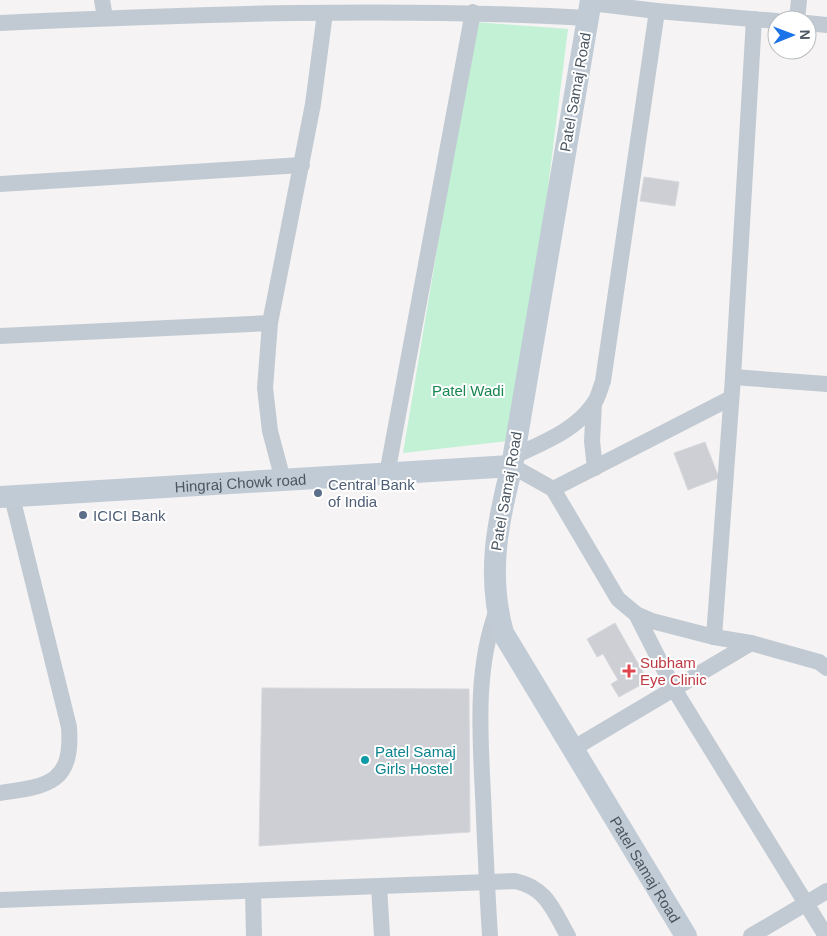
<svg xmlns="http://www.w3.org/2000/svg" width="827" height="936" font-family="Arial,sans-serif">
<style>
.green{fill:#c3f1d5}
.building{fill:#cdcfd5;stroke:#d7d9de}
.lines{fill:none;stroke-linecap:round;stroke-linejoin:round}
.street{stroke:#c1cad2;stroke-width:16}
.secondary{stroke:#c1cbd6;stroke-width:22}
.service-dot{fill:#5c6f8a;stroke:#fff;stroke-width:2}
.health-dot{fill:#e0444e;stroke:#fff;stroke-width:2}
.culture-dot{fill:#0f9aa8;stroke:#fff;stroke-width:2}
.labels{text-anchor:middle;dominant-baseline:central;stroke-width:4;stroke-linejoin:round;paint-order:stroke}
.street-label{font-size:15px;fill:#4a5661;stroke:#fff}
.park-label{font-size:15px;fill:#17864f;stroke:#fff}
.service-label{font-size:15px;fill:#4e5e75;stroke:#fff;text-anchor:start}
.health-label{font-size:15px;fill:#be3a42;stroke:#fff;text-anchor:start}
.culture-label{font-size:15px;fill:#0d838f;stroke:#fff;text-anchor:start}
</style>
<rect width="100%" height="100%" fill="#f5f3f3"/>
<polygon class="green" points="475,22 568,29 516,440 403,453"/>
<g class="building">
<polygon points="644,177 679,182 675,206 640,201"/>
<polygon points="705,442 719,478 688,490 674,453"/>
<polygon points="615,623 648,681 619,697 611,684 618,680 603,654 597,657 587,639"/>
<polygon points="262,688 469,689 470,832 259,846"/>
</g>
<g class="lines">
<g class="street">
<polyline points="102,0 105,17"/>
<polyline points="591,3 657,11 777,21"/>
<polyline points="797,20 799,0"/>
<path d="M 0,23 C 196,14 392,7 588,18"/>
<polyline points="807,23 827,25"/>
<polyline points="0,184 302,165"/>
<polyline points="0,336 270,323"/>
<polyline points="733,377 827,384"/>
<polyline points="594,403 592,441 595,468"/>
<path d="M 513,457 C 541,443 573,432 592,406 C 598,400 600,389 603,381 L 657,11"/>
<polyline points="512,466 553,489 618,599 636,614 652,621 714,637 751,643 819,662 827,668"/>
<polyline points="387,474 473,12"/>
<polyline points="283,480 270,431 265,388 270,323 313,104 325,13"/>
<polyline points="553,489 731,398"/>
<polyline points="636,614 674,689 826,936"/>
<polyline points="714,637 733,377 754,19"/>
<polyline points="574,748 751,643"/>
<path d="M 0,793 C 48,786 73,784 69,727 L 12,497"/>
<polyline points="379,886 382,936"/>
<polyline points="253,891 254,936"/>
<path d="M 0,900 L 515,881 C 547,888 553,910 568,936"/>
<path d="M 490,936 C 487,889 485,842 483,795 C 480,734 475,668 497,610"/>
<polyline points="751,936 827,891"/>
</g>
<g class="secondary">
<path id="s1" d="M 591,0 L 512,466 C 497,524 487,575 503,633 L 686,936"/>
<path id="s2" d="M 0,497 L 512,466"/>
</g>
</g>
<g class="service-dot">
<circle cx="318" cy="493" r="5"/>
<circle cx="83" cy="515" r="5"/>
</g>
<path class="health-dot" d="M626.5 663.5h5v5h5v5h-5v5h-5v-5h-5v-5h5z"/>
<circle class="culture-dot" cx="365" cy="760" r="5"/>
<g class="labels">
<g class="street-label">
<text transform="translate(575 92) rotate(-80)">Patel Samaj Road</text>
<text stroke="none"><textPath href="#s2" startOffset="241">Hingraj Chowk road</textPath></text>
<text transform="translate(506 491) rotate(-80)">Patel Samaj Road</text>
<text stroke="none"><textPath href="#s1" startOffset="918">Patel Samaj Road</textPath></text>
</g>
<g class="park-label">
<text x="468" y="390">Patel Wadi</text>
</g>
<g class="service-label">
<text x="328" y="484">Central Bank<tspan x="328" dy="17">of India</tspan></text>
<text x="93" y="515">ICICI Bank</text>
</g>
<g class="health-label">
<text x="640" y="662">Subham<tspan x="640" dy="17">Eye Clinic</tspan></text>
</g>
<g class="culture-label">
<text x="375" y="751">Patel Samaj<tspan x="375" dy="17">Girls Hostel</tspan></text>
</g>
</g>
<g transform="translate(792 35) rotate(89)"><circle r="24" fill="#ffffff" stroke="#b7bbc0"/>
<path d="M0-4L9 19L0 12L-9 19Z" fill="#1a73e8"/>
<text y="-8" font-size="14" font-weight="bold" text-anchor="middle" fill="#4a5661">N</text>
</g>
</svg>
